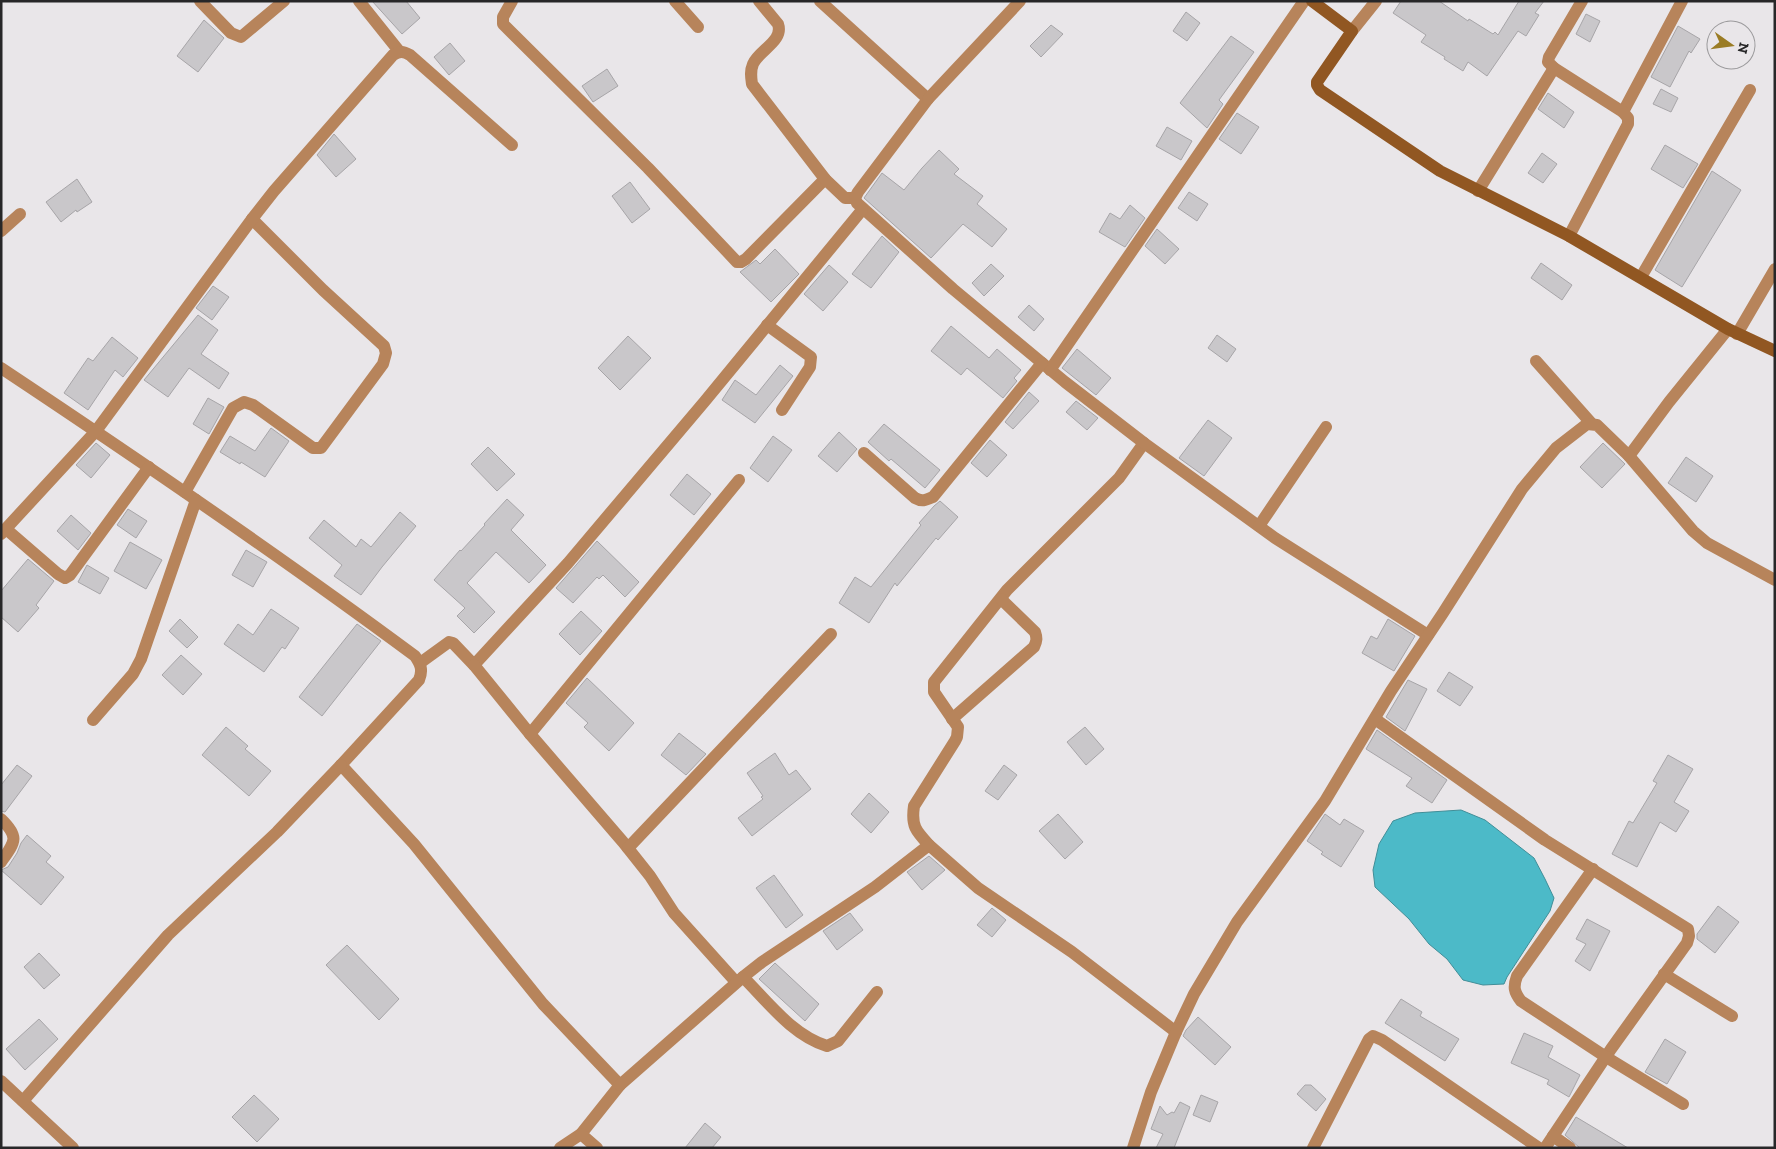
<svg xmlns="http://www.w3.org/2000/svg" width="1776" height="1149" font-family="'Zilla Slab',serif">
<style>
.water{fill:#4cbac8;stroke:#418e98}
.building{fill:#c9c7ca;stroke:#a7a5a8}
.lines{fill:none;stroke-linecap:round;stroke-linejoin:round}
.street{stroke:#b7845b;stroke-width:12}
.secondary{stroke:#915722;stroke-width:12}
</style>
<rect width="100%" height="100%" fill="#e9e6e9"/>
<polygon class="water" points="1461,810 1485,820 1534,858 1545,879 1554,898 1550,911 1507,977 1504,984 1483,985 1463,980 1447,959 1429,944 1409,919 1375,887 1373,870 1379,844 1393,821 1415,813"/>
<g class="building">
<polygon points="372,1 406,1 420,18 402,34"/>
<polygon points="1401,1 1439,1 1468,21 1469,19 1493,34 1495,32 1498,35 1519,1 1544,1 1535,13 1539,15 1526,36 1518,31 1487,76 1468,62 1463,71 1444,59 1445,57 1421,42 1426,35 1393,13"/>
<polygon points="1186,12 1200,23 1187,41 1173,31"/>
<polygon points="1586,14 1600,21 1590,42 1576,34"/>
<polygon points="204,20 224,38 198,72 177,56"/>
<polygon points="1051,25 1063,34 1041,57 1030,46"/>
<polygon points="1678,26 1700,39 1691,53 1689,51 1670,87 1651,77"/>
<polygon points="1231,36 1254,52 1219,100 1223,104 1207,128 1180,103"/>
<polygon points="450,43 465,61 449,75 434,57"/>
<polygon points="607,69 618,86 593,102 582,86"/>
<polygon points="1661,89 1678,98 1671,112 1653,104"/>
<polygon points="1548,93 1574,112 1564,128 1538,109"/>
<polygon points="1237,113 1259,127 1241,154 1219,139"/>
<polygon points="1167,127 1192,141 1181,160 1156,146"/>
<polygon points="334,134 356,159 336,177 317,155"/>
<polygon points="1665,145 1698,164 1683,188 1651,169"/>
<polygon points="939,150 959,169 954,174 983,196 977,204 1007,229 992,247 963,224 931,258 864,198 882,173 904,190 922,168"/>
<polygon points="1542,153 1557,164 1543,183 1528,173"/>
<polygon points="1712,171 1741,190 1682,287 1655,270"/>
<polygon points="77,179 92,202 77,212 76,210 61,222 46,202"/>
<polygon points="630,182 650,209 632,223 612,196"/>
<polygon points="1189,192 1208,204 1197,221 1178,208"/>
<polygon points="1130,205 1145,218 1125,247 1099,232 1110,213 1120,219"/>
<polygon points="1157,229 1179,249 1165,264 1145,246"/>
<polygon points="882,236 899,252 871,288 852,274"/>
<polygon points="775,249 799,274 771,302 740,272 756,260 760,264"/>
<polygon points="1541,263 1572,285 1562,300 1531,278"/>
<polygon points="991,264 1004,276 984,296 972,283"/>
<polygon points="829,265 848,282 823,311 804,294"/>
<polygon points="213,286 229,297 212,320 196,308"/>
<polygon points="1029,305 1044,319 1034,331 1018,317"/>
<polygon points="198,315 218,330 201,354 229,373 219,389 189,368 168,397 144,380"/>
<polygon points="951,326 989,358 997,349 1021,370 1014,378 1017,381 1003,398 967,368 961,375 931,351"/>
<polygon points="1217,335 1236,349 1227,362 1208,348"/>
<polygon points="628,336 651,358 620,390 598,368"/>
<polygon points="112,337 138,358 123,377 115,370 88,410 64,393 88,358 93,361"/>
<polygon points="1077,349 1111,378 1096,395 1062,368"/>
<polygon points="780,365 793,376 755,423 722,400 735,380 756,395"/>
<polygon points="1029,392 1039,401 1013,429 1005,422"/>
<polygon points="208,398 224,407 209,434 193,424"/>
<polygon points="1076,401 1098,418 1087,430 1066,412"/>
<polygon points="1208,420 1232,438 1204,476 1179,458"/>
<polygon points="884,424 940,470 925,488 891,459 889,461 868,442"/>
<polygon points="271,428 289,441 265,477 241,462 240,464 220,452 230,436 255,451"/>
<polygon points="839,432 857,449 837,472 818,456"/>
<polygon points="773,436 792,450 768,482 750,468"/>
<polygon points="990,440 1007,455 987,477 971,463"/>
<polygon points="96,443 110,455 91,478 76,465"/>
<polygon points="1603,443 1625,464 1602,488 1580,467"/>
<polygon points="488,447 515,474 497,491 471,464"/>
<polygon points="1686,457 1713,476 1696,502 1668,483"/>
<polygon points="687,474 711,494 694,515 670,495"/>
<polygon points="507,499 524,515 511,530 546,565 529,583 496,552 467,583 495,612 474,633 457,616 465,608 434,580 460,550 461,551 485,525 484,524"/>
<polygon points="940,501 958,517 938,540 936,538 897,586 895,583 869,623 839,603 855,577 871,587 921,525 919,523 934,506"/>
<polygon points="128,509 147,521 136,538 117,525"/>
<polygon points="400,512 416,526 382,567 361,595 334,576 342,565 309,538 324,520 356,547 361,539 371,547"/>
<polygon points="71,515 91,533 78,550 57,531"/>
<polygon points="597,541 639,582 625,597 603,575 599,579 597,577 573,603 556,588"/>
<polygon points="130,542 162,560 146,589 114,571"/>
<polygon points="246,550 267,562 253,587 232,575"/>
<polygon points="28,559 54,581 36,605 39,608 18,632 1,617 1,591"/>
<polygon points="87,565 109,578 100,594 78,582"/>
<polygon points="271,609 299,628 285,649 282,647 264,672 224,644 238,624 253,635"/>
<polygon points="581,611 602,631 580,655 559,634"/>
<polygon points="180,619 198,637 187,648 169,631"/>
<polygon points="1388,619 1415,636 1394,671 1362,653 1371,636 1377,639"/>
<polygon points="357,624 381,641 322,716 299,697"/>
<polygon points="181,655 202,674 183,695 162,675"/>
<polygon points="1449,672 1473,687 1460,706 1437,691"/>
<polygon points="587,678 634,723 609,751 584,727 588,723 566,703"/>
<polygon points="1408,680 1427,689 1405,731 1386,717"/>
<polygon points="226,727 248,746 245,749 271,771 249,796 202,755"/>
<polygon points="1085,727 1104,749 1086,765 1067,742"/>
<polygon points="1377,730 1447,780 1432,803 1406,786 1412,778 1366,749"/>
<polygon points="679,733 706,754 686,775 661,755"/>
<polygon points="775,753 789,775 796,770 811,789 752,836 738,818 763,799 761,797 763,796 747,773"/>
<polygon points="1668,755 1693,769 1674,802 1689,811 1676,832 1660,822 1637,867 1612,854 1629,821 1633,823 1657,783 1653,781"/>
<polygon points="17,765 32,776 5,812 1,811 1,785"/>
<polygon points="1004,765 1017,775 998,800 985,791"/>
<polygon points="869,793 889,812 871,833 851,814"/>
<polygon points="1058,814 1083,842 1065,859 1039,831"/>
<polygon points="1325,814 1340,825 1344,819 1364,831 1341,867 1321,854 1323,852 1307,841"/>
<polygon points="27,835 51,856 46,862 64,877 41,905 1,870 8,867 17,853 21,843"/>
<polygon points="929,856 945,870 922,890 907,872"/>
<polygon points="774,875 803,915 786,928 756,888"/>
<polygon points="1718,906 1739,922 1715,953 1697,939 1697,934"/>
<polygon points="992,908 1006,920 992,937 977,925"/>
<polygon points="850,913 863,930 837,950 823,931"/>
<polygon points="1587,919 1610,931 1590,971 1575,961 1586,944 1576,939"/>
<polygon points="347,945 399,999 379,1020 326,965"/>
<polygon points="39,953 60,975 44,989 24,967"/>
<polygon points="775,963 819,1004 805,1021 759,979"/>
<polygon points="1401,999 1422,1012 1420,1016 1459,1039 1445,1061 1385,1023"/>
<polygon points="1198,1017 1231,1047 1215,1065 1183,1036 1186,1030"/>
<polygon points="39,1019 58,1039 25,1070 6,1049"/>
<polygon points="1524,1033 1553,1046 1548,1057 1580,1075 1569,1097 1547,1084 1549,1080 1511,1063"/>
<polygon points="1665,1039 1686,1052 1667,1084 1645,1072"/>
<polygon points="1305,1085 1311,1085 1326,1099 1316,1111 1297,1094"/>
<polygon points="254,1095 279,1119 257,1142 232,1117"/>
<polygon points="1201,1095 1218,1102 1210,1122 1193,1115"/>
<polygon points="1180,1102 1190,1107 1174,1148 1156,1148 1163,1134 1151,1129 1160,1106 1167,1115 1172,1112 1174,1113"/>
<polygon points="1576,1117 1628,1148 1580,1148 1565,1135"/>
<polygon points="705,1123 721,1137 712,1148 685,1148"/>
</g>
<g class="lines">
<g class="street">
<polyline points="200,1 231,33 241,37 284,1"/>
<polyline points="359,1 399,51"/>
<polyline points="512,1 503,17 503,24 505,26 648,168 737,262 741,262 746,259 825,179"/>
<polyline points="675,1 698,27"/>
<path d="M 759,1 L 778,24 C 784,41 759,50 753,64 C 750,71 751,77 752,84 L 825,179 L 845,198 L 855,198"/>
<path d="M 820,1 L 928,99 L 858,192 L 855,198 L 857,203 L 953,289 L 1065,382 L 1144,443 L 1119,478 L 1007,590 L 934,682 L 934,692 L 958,727 L 957,737 L 955,741 L 914,806 C 911,826 916,831 929,845"/>
<polyline points="1352,31 1376,1"/>
<polyline points="928,99 1020,1"/>
<polyline points="1623,112 1682,1"/>
<polyline points="1478,191 1554,68"/>
<polyline points="1,231 20,214"/>
<polyline points="1569,236 1628,124 1628,118 1623,112 1554,68 1548,62 1549,57 1582,1"/>
<polyline points="1641,277 1750,90"/>
<polyline points="767,325 811,357 810,367 782,410"/>
<polyline points="1737,334 1775,269"/>
<polyline points="1536,361 1592,424"/>
<path d="M 1,368 C 141,461 280,556 415,656 C 421,665 423,670 419,680 L 341,765 L 414,844 L 543,1004 L 620,1085 L 581,1134 L 560,1148"/>
<polyline points="1050,370 1304,1"/>
<polyline points="1144,443 1275,538 1428,635"/>
<path d="M 864,453 L 915,498 C 922,502 926,500 933,497 L 1042,363"/>
<polyline points="1629,456 1669,402 1728,329"/>
<polyline points="185,492 233,408 244,402 253,405 313,448 321,448 383,364 386,353 384,346 323,290 252,219"/>
<polyline points="1259,526 1326,427"/>
<polyline points="6,529 58,574 65,578 70,575 149,467"/>
<path d="M 1,534 L 96,431 L 252,219 L 274,191 L 393,55 C 400,51 403,51 410,55 L 512,145"/>
<polyline points="420,663 449,642 453,643 474,665 568,563 705,401 862,210"/>
<polyline points="474,665 530,734 623,842 650,876 674,913 736,982"/>
<path d="M 952,719 L 1034,647 C 1037,641 1037,638 1035,632 L 1001,599"/>
<polyline points="1375,719 1545,840 1688,929 1689,936 1687,943 1611,1049 1545,1148"/>
<polyline points="93,720 133,674 141,659 196,500"/>
<polyline points="530,734 739,480"/>
<path d="M 1,819 C 20,837 15,842 1,862"/>
<polyline points="628,848 831,634"/>
<path d="M 1593,869 L 1517,976 C 1513,987 1514,992 1521,1001 L 1606,1057 L 1683,1104"/>
<polyline points="1664,974 1732,1016"/>
<path d="M 743,977 C 768,1002 792,1035 827,1046 L 838,1041 L 877,992"/>
<polyline points="1,1081 73,1148"/>
<polyline points="620,1085 743,977 762,962 875,887 929,845 978,888 1072,952 1176,1032"/>
<polyline points="23,1101 168,935 277,832 341,765"/>
<polyline points="581,1134 597,1148"/>
<polyline points="1553,1136 1570,1148"/>
<polyline points="1133,1148 1151,1092 1176,1032 1194,994 1237,922 1325,801 1391,691 1443,613 1522,489 1556,448 1587,424 1597,425 1629,456 1693,531 1707,543 1775,580"/>
<polyline points="1313,1148 1369,1039 1373,1036 1382,1040 1539,1148"/>
</g>
<polyline class="secondary" points="1312,1 1352,31 1317,82 1317,85 1320,90 1440,171 1569,236 1728,329 1775,351"/>
</g>
<rect width="1776" height="1149" fill="none" stroke="#272728" stroke-width="5"/>
<g transform="translate(1731 45) rotate(104)"><circle r="24" fill="#e9e6e9" stroke="#9b9a9c"/>
<path d="M0-4L9 19L0 12L-9 19Z" fill="#9a7c25"/>
<text y="-8" font-size="14" font-weight="bold" text-anchor="middle" fill="#272728">N</text>
</g>
</svg>
